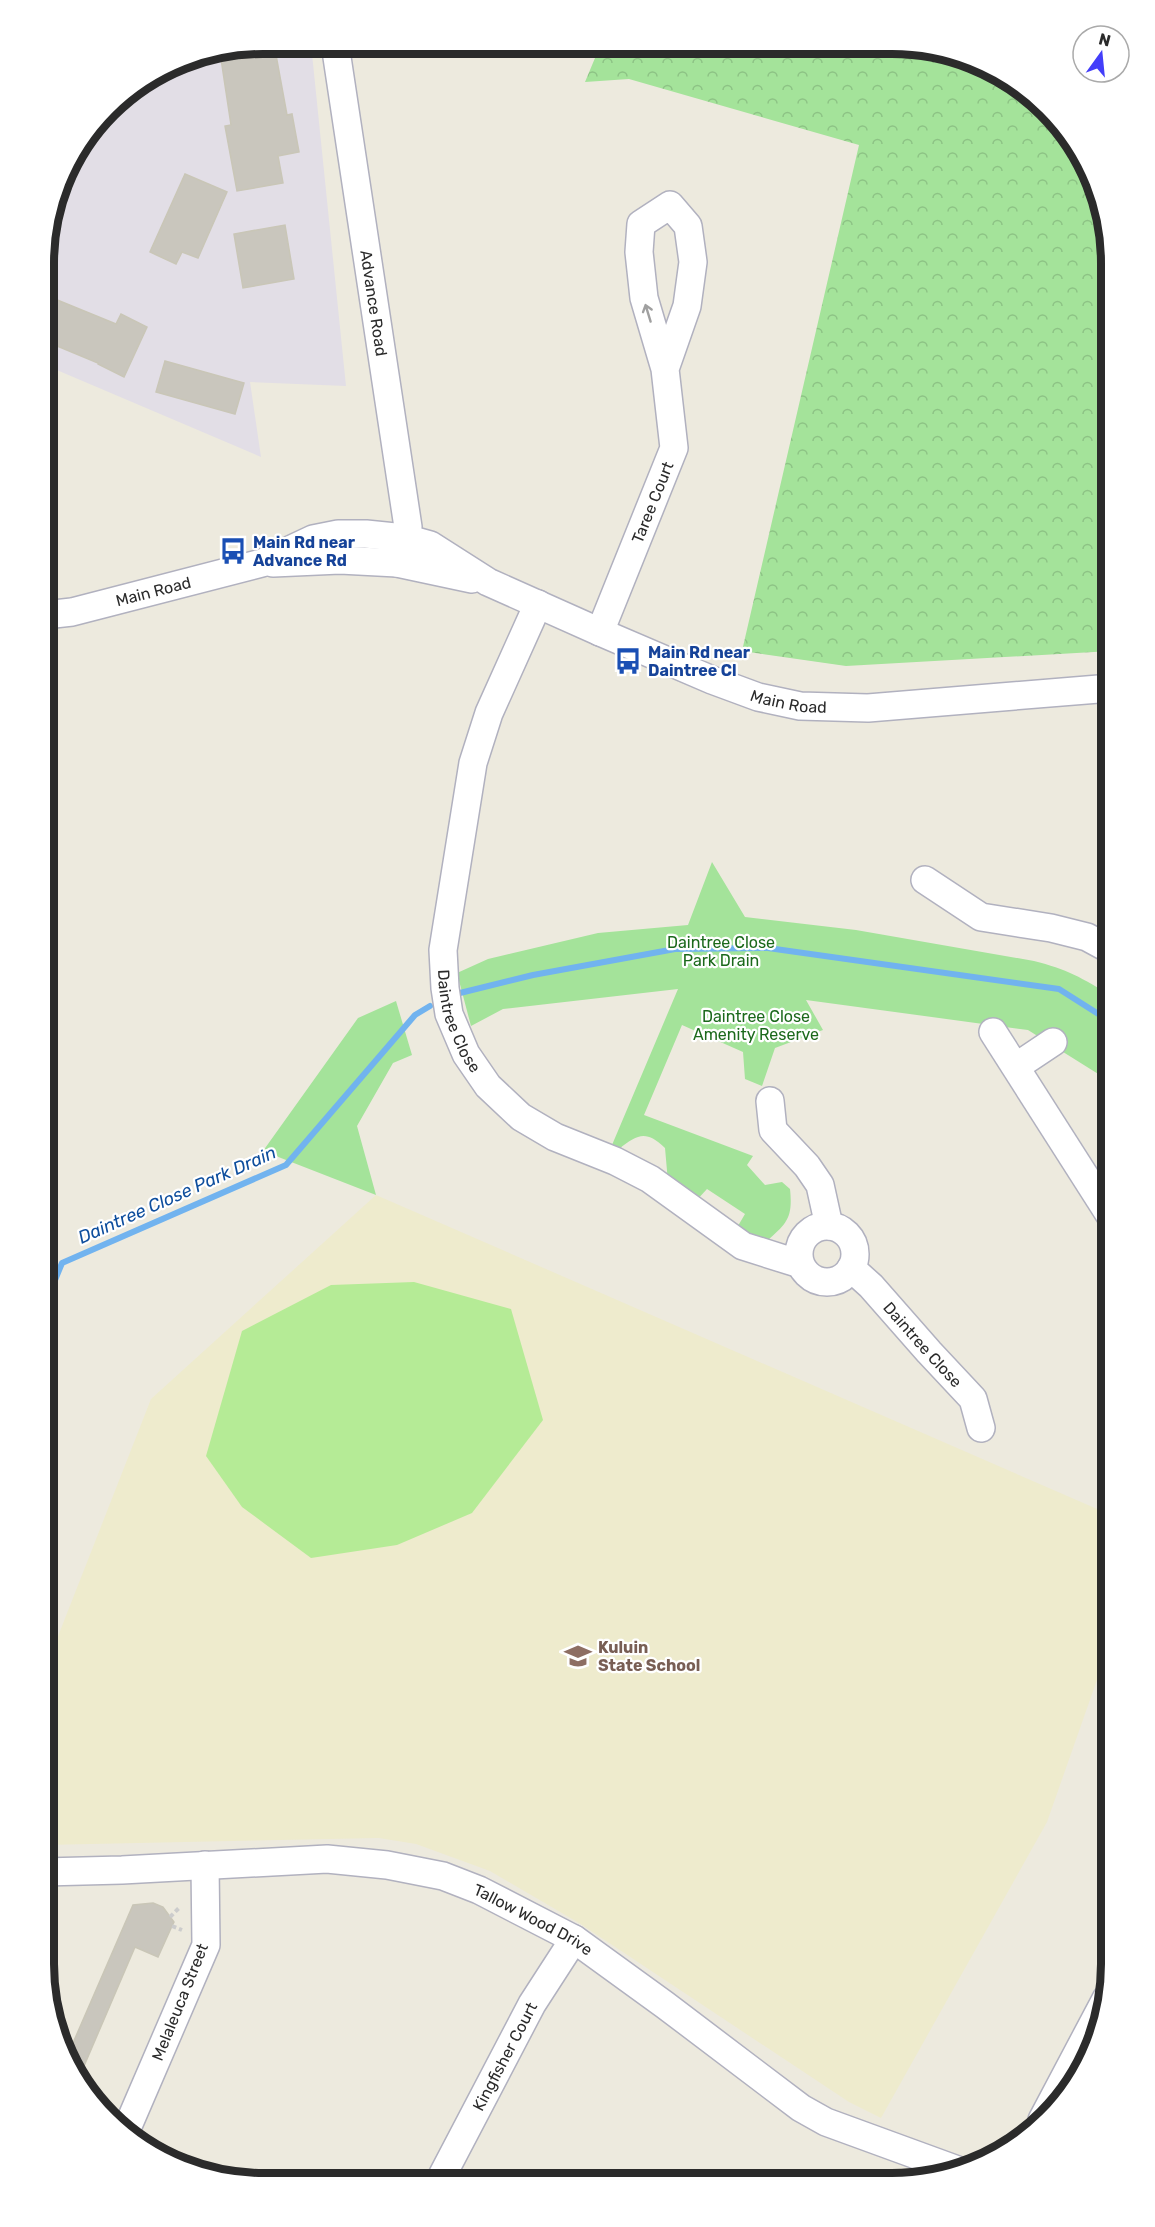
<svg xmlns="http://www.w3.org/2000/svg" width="1155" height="2227" font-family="Rubik,sans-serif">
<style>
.industrial{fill:#e2dee6}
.education{fill:#eeebcd}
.grass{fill:#a4e39a}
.forest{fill:url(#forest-crowns)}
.pitch{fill:#b5eb96}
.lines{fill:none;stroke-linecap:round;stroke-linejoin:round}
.stream{stroke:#71b3ef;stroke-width:6}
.building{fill:#c9c6bd;stroke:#c9c6b7;stroke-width:1.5}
.minor-casing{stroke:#b1b1bf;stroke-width:30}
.path{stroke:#ccc;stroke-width:4;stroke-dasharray:4.5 3;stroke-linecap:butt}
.minor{stroke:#fff;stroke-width:27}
.oneway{stroke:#a0a0a0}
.labels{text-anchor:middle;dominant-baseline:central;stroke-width:4.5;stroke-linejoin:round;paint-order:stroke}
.street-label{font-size:16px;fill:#2b2b2b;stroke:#fff}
.transit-label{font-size:16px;font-weight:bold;fill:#164399;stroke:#fff;text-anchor:start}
.park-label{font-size:16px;fill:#1b691b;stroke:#fff}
.education-label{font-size:16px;font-weight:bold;fill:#785e54;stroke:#fff;text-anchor:start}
.water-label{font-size:18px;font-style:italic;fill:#0e4e9d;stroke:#fff}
.rim{fill:none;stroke:#2b2b2b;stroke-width:8}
</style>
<defs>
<pattern id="forest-crowns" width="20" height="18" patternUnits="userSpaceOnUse" patternTransform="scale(1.5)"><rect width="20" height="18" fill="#a4e39a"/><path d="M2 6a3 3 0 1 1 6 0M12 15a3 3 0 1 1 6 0" fill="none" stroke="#8dc385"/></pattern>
</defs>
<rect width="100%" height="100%" fill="#edeade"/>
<polygon class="industrial" points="263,44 311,44 346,386 250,382 261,457 45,365 45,235 66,166 118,98 180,60"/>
<polygon class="education" points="376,1195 1111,1515 1111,1640 1047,1822 881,2118 849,2102 579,1923 490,1871 416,1844 379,1838 44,1845 44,1672 151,1399"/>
<g class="grass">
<path d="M 712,862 L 745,917 L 856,930 L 1034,961 C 1066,969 1083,978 1111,996 L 1111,1082 L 1028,1030 L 806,1000 L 823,1030 L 775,1048 L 762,1086 L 745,1079 L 743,1052 L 682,1025 L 644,1115 L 753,1156 L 747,1165 L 765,1185 L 782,1182 L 790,1189 C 793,1218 787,1223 767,1241 L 735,1231 L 745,1214 L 707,1189 L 695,1202 L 668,1182 L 665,1148 C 646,1130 638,1134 619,1149 L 612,1145 L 678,989 L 503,1009 L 471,1026 L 457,973 L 488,959 L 598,933 L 688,925 Z"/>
<polygon points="396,1001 412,1055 393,1063 357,1126 376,1195 263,1151 358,1018"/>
</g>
<polygon class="forest" points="600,46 934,48 989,66 1037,98 1100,193 1111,263 1111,651 846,666 742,651 859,145 629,79 585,82"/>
<polygon class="pitch" points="414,1282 511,1309 543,1420 472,1513 397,1545 311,1558 242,1507 206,1456 242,1331 331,1285"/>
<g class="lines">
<g class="stream">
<polyline points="460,993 533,975 675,949 768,948 1059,989 1111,1022"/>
<polyline points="44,1307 62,1263 286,1165 415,1015 430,1006"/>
</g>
</g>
<g class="building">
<polygon points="263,44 274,44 287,115 292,114 299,152 278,156 283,183 237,191 225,126 231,125 220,52"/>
<polygon points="185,174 227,192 198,258 182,252 176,264 150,252"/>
<polygon points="285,225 294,279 243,288 234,234"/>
<polygon points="45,295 116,324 121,314 147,327 124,377 98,364 98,363 45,341"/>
<polygon points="165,361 244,383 235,414 156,392"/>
<polygon points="153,1903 163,1907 174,1922 172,1926 158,1957 135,1947 78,2080 56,2036 73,2043 133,1905"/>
</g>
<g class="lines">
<defs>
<g id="minor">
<path id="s1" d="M 335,44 L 408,527 L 397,563"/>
<polyline points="273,563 340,560 397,563 472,579"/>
<path id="s2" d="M 538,604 L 489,713 L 473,763 L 443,950 L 445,988 L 449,1014 L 466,1054 L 488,1086 L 521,1117 L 555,1137 L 615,1161 L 650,1179 L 743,1246 L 800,1264"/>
<path id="s3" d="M 45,615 L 72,612 L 262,563 L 313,539 L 338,534 L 366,534 L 405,538 L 430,545 L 488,582 L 600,632 L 712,680 L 758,697 L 800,706 L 868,708 L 1111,688"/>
<path id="s4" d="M 600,632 L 674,448 L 665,369 L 644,298 L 639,252 L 641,224 L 670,205 L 688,226 L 693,262 L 687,306 L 665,369"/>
<polyline points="925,880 981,917 1051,928 1087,937 1111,950"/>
<polyline points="993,1032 1111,1217"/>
<polyline points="1017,1066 1053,1042"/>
<polyline points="770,1101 773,1130 807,1166 820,1185 829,1226"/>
<circle cx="827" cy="1254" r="28"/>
<path id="s5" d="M 851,1268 L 871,1286 L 929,1352 L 973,1399 L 981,1428"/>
<path id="s6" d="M 44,1872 L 122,1870 L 327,1859 L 387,1865 L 443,1876 L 479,1890 L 574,1939 L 665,2005 L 801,2108 L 826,2122 L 963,2172"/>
<polyline points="1042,2120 1106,1999"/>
<polyline points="125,2133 206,1945 205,1865"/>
<path id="s7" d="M 442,2176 L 532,2004 L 574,1939"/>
</g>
</defs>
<use href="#minor" class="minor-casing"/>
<g class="path">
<polyline points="170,1917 180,1907"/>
<polyline points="172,1926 182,1930"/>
</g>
<use href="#minor" class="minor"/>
</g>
<defs><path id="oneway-shaft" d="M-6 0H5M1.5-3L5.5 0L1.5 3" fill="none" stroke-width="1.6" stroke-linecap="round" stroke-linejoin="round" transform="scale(1.5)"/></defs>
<use class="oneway" href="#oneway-shaft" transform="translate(648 313) rotate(-107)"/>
<defs>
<symbol id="bus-bare" viewBox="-9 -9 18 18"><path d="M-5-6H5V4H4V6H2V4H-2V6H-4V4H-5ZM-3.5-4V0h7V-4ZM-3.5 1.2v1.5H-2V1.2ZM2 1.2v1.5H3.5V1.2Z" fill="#1a4fb4" stroke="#fff" stroke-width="2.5" paint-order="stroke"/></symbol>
<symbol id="school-bare" viewBox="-9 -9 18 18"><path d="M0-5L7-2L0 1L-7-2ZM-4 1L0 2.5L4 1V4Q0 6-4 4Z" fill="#8d6e63" stroke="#fff" stroke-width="2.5" paint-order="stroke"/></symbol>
</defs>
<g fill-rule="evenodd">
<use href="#bus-bare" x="214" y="532" width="38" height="38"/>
<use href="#bus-bare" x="609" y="642" width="38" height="38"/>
<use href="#school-bare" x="559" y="1637" width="38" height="38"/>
</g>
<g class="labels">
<g class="street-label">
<text stroke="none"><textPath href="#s1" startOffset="262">Advance Road</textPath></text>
<text stroke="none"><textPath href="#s4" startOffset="140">Taree Court</textPath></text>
<text stroke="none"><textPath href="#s3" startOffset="111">Main Road</textPath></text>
<text stroke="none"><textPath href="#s3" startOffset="792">Main Road</textPath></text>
<text stroke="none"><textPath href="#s2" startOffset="435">Daintree Close</textPath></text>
<text stroke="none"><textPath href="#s5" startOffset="105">Daintree Close</textPath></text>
<text stroke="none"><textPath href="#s6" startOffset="501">Tallow Wood Drive</textPath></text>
<text transform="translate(180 2002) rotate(-68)">Melaleuca Street</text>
<text stroke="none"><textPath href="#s7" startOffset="135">Kingfisher Court</textPath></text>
</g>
<g class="transit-label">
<text x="253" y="542">Main Rd near<tspan x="253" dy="18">Advance Rd</tspan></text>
<text x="648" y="652">Main Rd near<tspan x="648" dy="18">Daintree Cl</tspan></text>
</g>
<g class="park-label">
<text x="721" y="942">Daintree Close<tspan x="721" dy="18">Park Drain</tspan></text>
<text x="756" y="1016">Daintree Close<tspan x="756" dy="18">Amenity Reserve</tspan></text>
</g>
<g class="education-label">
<text x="598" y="1647">Kuluin<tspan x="598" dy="18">State School</tspan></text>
</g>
<g class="water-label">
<text transform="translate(177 1195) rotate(-24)">Daintree Close Park Drain</text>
</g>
</g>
<path d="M0 0H1155V2227H0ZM263 54H892A209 209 0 0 1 1101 263V1964A209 209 0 0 1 892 2173H263A209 209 0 0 1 54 1964V263A209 209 0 0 1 263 54Z" fill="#fff" fill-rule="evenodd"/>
<path class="rim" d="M263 54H892A209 209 0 0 1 1101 263V1964A209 209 0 0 1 892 2173H263A209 209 0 0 1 54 1964V263A209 209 0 0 1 263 54Z"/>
<g transform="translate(1101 54) rotate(15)"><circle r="28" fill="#ffffff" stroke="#aaaaaa" stroke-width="1.5"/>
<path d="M0-4.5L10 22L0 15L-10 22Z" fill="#433efa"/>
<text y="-9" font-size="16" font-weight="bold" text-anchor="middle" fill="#2b2b2b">N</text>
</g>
</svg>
